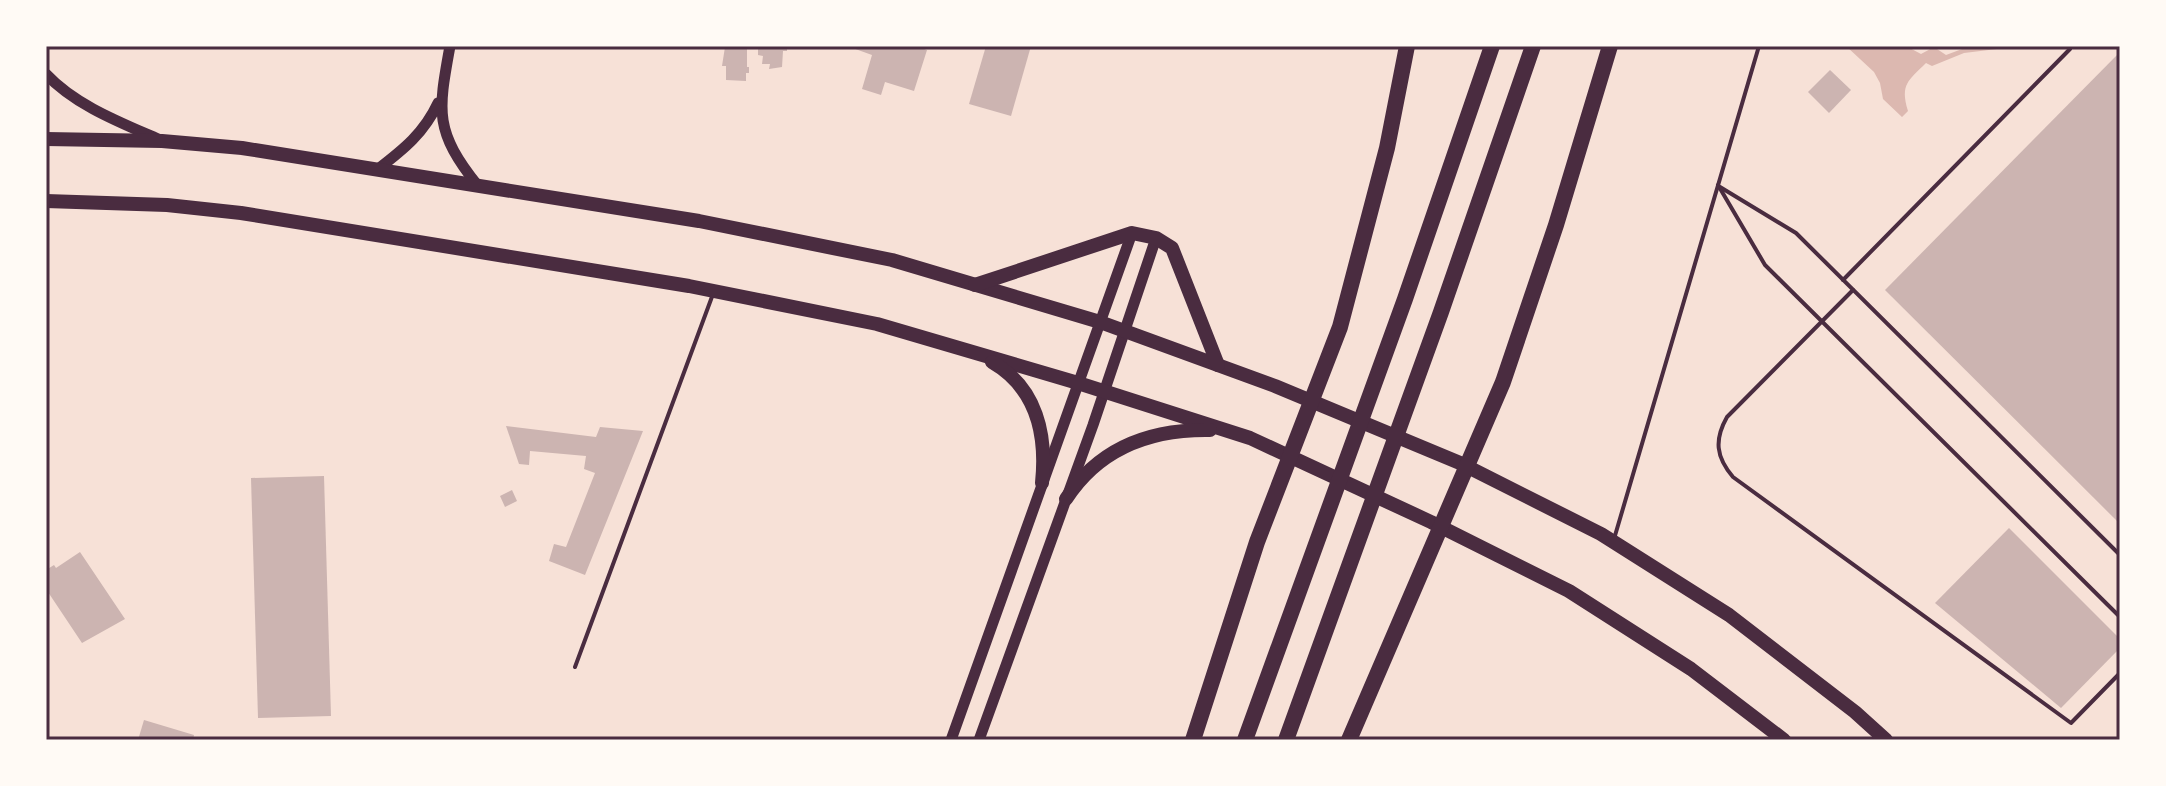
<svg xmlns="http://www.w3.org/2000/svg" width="2166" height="786" font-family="'Playfair Display',serif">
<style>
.water{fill:#dcb8b0}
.building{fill:#ccb4b1}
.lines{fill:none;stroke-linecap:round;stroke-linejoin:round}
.service{stroke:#4a2c40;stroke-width:4}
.tertiary{stroke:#4a2c40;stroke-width:11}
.primary{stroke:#4a2c40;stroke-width:14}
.motorway{stroke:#4a2c40;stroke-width:16}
.neatline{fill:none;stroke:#4a2c40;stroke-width:3}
</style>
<rect width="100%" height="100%" fill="#f7e1d7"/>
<path class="water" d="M 1846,46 L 1906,46 L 1921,54 L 1934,47 L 1946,55 L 1970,46 L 1997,49 L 1964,53 L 1932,66 L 1926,63 C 1908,81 1900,84 1908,111 L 1902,117 L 1883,99 L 1880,83 L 1874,72 Z"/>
<g class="building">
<polygon points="747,46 747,67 749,67 749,73 746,73 746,81 726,80 726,66 722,66 725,47"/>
<polygon points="758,46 787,46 787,51 783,51 782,67 769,69 770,64 762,64 763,56 758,55"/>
<polygon points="847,46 916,46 927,50 914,91 885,82 881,95 862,89 872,55"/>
<polygon points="986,46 1031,46 1011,116 969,104"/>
<polygon points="2120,52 2120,524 1885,290"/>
<polygon points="1830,70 1851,90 1829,113 1808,92"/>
<polygon points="506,426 596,437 600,427 643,431 585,575 549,561 554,544 566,547 595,473 584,469 586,456 530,451 529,465 519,464"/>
<polygon points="324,476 331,716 258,718 251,478"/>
<polygon points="512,490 517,501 505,507 500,496"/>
<polygon points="2009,528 2120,639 2120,648 2061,708 1935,603"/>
<polygon points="80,552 125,619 82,643 46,589 46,570 54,565 56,568"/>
<polygon points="144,720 194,735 193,740 138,740"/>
</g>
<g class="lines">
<g class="service">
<polyline points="1718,185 1765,265 2120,617"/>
<polyline points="1720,187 1796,233 2120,555"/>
<polyline points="1843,280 2070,49 2067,46"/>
<path d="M 1853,290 L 1727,417 C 1714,440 1716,457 1733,477 L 2071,723 L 2120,673"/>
<polyline points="1614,539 1759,46"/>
<polyline points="575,667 713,294"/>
</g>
<g class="tertiary">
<path d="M 450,46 C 438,112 434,131 478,186"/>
<path d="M 46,74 C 75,105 119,122 158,139"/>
<path d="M 378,169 C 404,149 424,133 438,103"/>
<polyline points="951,740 1132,233"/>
<polyline points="979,740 1093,425 1156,238"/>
</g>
<g class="primary">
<polyline points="46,139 162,141 242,148 699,221 892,260 1100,322 1275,386 1460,463 1601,534 1729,615 1855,712 1886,740"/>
<polyline points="46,201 167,205 241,213 689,286 877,324 1078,383 1250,438 1431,522 1569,591 1691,669 1784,740"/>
<polyline points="975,285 1132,233 1156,238 1172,248 1218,365"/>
<path d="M 992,362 C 1037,388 1047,435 1042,483"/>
<path d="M 1066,499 C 1099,448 1150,429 1210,430"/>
</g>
<g class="motorway">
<polyline points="1193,740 1257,542 1340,327 1387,148 1407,46"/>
<polyline points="1245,740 1405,299 1492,46"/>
<polyline points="1286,740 1441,312 1533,46"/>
<polyline points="1349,740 1503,382 1556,225 1610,46"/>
</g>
</g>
<rect width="2166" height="786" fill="none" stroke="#fffaf5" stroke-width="96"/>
<rect x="48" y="48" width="2070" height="690" class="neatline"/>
</svg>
